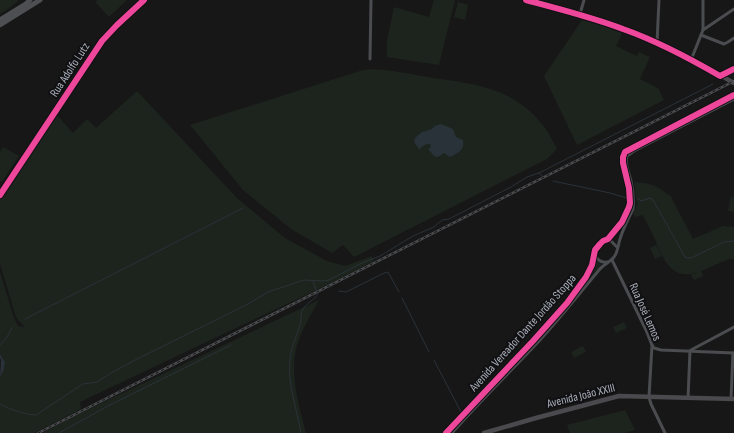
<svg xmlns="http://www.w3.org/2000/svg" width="734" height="433" font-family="'Sofia Sans Condensed',sans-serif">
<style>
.green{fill:#1d241e}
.water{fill:#2a3239}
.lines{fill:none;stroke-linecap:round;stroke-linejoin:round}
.stream{stroke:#2a3239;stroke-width:1}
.minor{stroke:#4b4c50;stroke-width:3}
.tertiary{stroke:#4b4c50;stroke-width:4}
.secondary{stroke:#4a4a4e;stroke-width:4.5}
.primary{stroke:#4d4f52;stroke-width:5}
.rail-casing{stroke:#4b4c4f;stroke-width:2.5}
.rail{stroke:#111113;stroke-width:1;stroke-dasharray:3;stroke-linecap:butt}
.cycleway-casing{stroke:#111113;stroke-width:8}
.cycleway{stroke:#ed469a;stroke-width:6}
.labels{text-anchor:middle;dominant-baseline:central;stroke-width:4;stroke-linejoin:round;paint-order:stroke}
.street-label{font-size:12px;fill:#a8adb8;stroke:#111113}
</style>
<rect width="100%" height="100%" fill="#171717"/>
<g class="green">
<polygon points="0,0 19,0 8,9 0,14"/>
<polygon points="98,0 127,0 109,17 95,2"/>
<polygon points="434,0 455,0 439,65 387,57 387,41 394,7 429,17"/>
<polygon points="458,2 468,5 465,20 454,17"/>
<polygon points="582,20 600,25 622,33 616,46 637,56 639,52 650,57 640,79 658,88 664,100 577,145 544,76"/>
<path d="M 373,69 C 394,70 414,75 434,78 C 476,84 512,88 541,123 C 548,130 552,140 557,149 L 547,159 L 354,257 L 343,245 L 332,253 L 291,229 L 243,190 L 190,125 L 363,70 Z"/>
<polygon points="137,91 237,198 285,238 327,261 345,266 372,256 374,261 331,283 80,402 81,409 34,433 0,433 0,378 4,369 5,362 0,354 0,272 14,318 18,326 25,327 19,321 16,317 0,264 0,198 56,114 73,133 87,119 96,128"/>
<polygon points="3,147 19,156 2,182 0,181 0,152"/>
<path d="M 634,182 C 646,182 660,186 668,195 L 670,195 L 693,239 L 723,226 L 734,227 L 734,259 L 729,259 L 701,271 L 703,276 L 694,280 L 691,275 L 698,272 C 673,281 665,262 656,243 L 657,243 L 644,217 L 642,215 L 636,217 L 633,215 L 637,204 Z"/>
<polygon points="731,197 734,198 734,212 728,211"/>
<polygon points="656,245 662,256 655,259 650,248"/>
<polygon points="595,260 601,264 601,265 591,276 589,275"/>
<path d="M 319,300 C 311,315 302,329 297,345 C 289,374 299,405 306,433 L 43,433 L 68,419 Z"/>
<polygon points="624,322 627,328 616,333 613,327"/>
<polygon points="583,346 586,352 574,358 571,352"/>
<polygon points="625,410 635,430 624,433 570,433 567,425"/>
</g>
<g class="water">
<path d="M 441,124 L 453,129 L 456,137 L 463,140 C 465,150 458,153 450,157 L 444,153 L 438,157 L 434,156 L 428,149 L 431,147 L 430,144 L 427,144 L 421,147 L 420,150 L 414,142 L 415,138 L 422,132 L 432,129 L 435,126 Z"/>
<polygon points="0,354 5,362 4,369 0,378 1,360 0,358"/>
</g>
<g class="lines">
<g class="stream">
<polyline points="539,173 543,177"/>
<polyline points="553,181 610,193 627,198"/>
<polyline points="637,198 641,201 650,198 653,200 685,257 688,258 691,258 724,242 734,241"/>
<polyline points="313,281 316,290"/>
<polyline points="339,291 346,292 384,273 388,272 399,292"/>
<polyline points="402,298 429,352"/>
<polyline points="25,319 243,208"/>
<polyline points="0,345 7,337 12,328"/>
<polyline points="434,360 461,412"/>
<path d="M 0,404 C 12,410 22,414 36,415 L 83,384 L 97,382 L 111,373 L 137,359 L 248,304 L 268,292 L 304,280 L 323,281 L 329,280 L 362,263 L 380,256 L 413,236 L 434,227 L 442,220 L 449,219 L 511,187 L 527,177 L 539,173 L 713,84"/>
<polyline points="59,433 108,406 231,345"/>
<path d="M 301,433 C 297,409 287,384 290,359 C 291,346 298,334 301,321 C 301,318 301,314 302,311 C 305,303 315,301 318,293"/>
</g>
<g class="minor">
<polyline points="580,14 584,0"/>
<polyline points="703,30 734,9"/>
<polyline points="701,35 724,44 728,42 734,38"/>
<polyline points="657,43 659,0"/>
<polyline points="370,59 371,0"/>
<polyline points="691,60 703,30 703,0"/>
<polyline points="0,195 102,41 117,25 144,0"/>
<polyline points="608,239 610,240 617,247"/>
<path d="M 595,254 C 596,259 601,263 607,262"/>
<polyline points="612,260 646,330 652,345 649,397 651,404 665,433"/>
<polyline points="652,345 654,348 661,350 734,353"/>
<polyline points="691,350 734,327"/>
<polyline points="688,398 690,351"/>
<polyline points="731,399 733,353"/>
<polyline points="446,433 533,341 567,303 586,277 592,265 595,250 600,244 603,241 608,239 622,222 629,207 630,203 629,188 623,163 623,157 625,152 734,95"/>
<path d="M 452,433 C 480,401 511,371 540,340 C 561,317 580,293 599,270 C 603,265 610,262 614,257 C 618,252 618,245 620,239 C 623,229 628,219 633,209 C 634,200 633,190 631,181 C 629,173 624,163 627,156 L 634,151 L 734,99"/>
</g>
<polyline class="tertiary" points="720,76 734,69"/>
<g class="secondary">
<path d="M 526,0 C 559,9 593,17 625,29 C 663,44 699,63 734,83"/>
<polyline points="484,433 536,418 619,396 734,399"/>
</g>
<g class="primary">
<polyline points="0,20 26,4 30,0"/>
<polyline points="0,25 40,0"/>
</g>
<defs>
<polyline id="rail" points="38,433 734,81"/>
</defs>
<use href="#rail" class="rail-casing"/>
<use href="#rail" class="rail"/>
<defs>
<g id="cycleway">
<path d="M 526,0 C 559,9 592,17 623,29 C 657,41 689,58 720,76 L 734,69"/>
<polyline points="0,195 102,41 117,25 144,0"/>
<polyline points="446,433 533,341 567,303 586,277 592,265 595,250 600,244 603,241 608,239 622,222 629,207 630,203 629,188 623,163 623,157 625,152 734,95"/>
</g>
</defs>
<use href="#cycleway" class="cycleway-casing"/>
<use href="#cycleway" class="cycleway"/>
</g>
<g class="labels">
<g class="street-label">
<text transform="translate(70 70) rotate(-57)">Rua Adolfo Lutz</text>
<text transform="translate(645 312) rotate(66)">Rua José Lemos</text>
<text transform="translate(523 333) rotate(-48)">Avenida Vereador Dante Jordão Stoppa</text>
<text transform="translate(581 396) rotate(-14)">Avenida João XXIII</text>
</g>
</g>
</svg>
